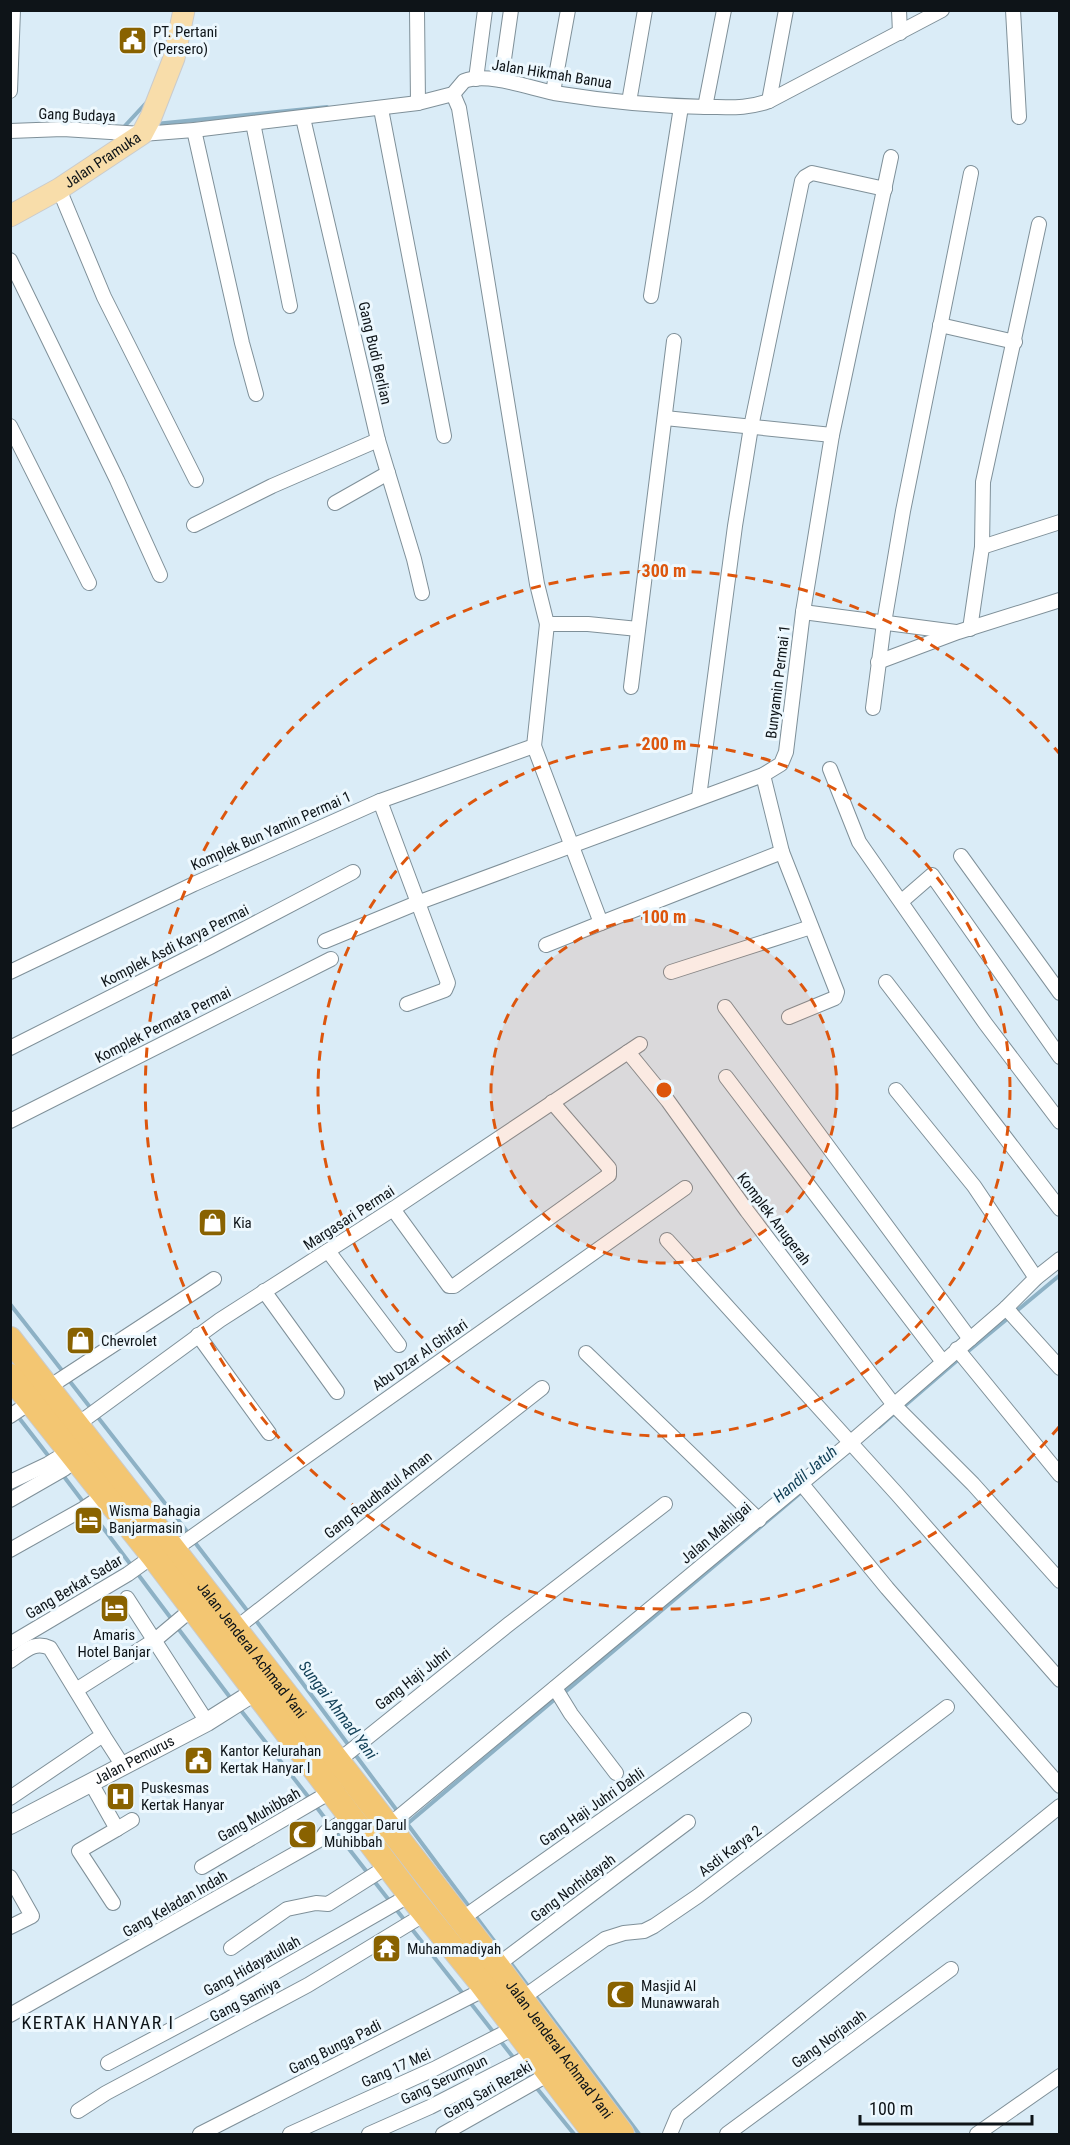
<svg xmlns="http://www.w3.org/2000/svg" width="1070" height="2145" font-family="'Roboto Condensed',sans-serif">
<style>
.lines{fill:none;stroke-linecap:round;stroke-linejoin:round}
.stream{stroke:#8db1c5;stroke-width:4}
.street-casing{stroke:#7f9099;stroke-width:16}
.secondary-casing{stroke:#7f9099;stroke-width:20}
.primary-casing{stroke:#cacbcc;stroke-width:23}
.highway-casing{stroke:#cacbcc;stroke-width:26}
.street{stroke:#fff;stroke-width:14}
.secondary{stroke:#fff;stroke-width:18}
.primary{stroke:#f8ddaa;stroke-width:21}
.highway{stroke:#f3c672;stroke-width:24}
.ring{fill:none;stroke:#dd560d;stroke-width:3;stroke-dasharray:10 8}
.labels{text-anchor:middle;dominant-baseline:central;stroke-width:6;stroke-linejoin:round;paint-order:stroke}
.poi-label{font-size:15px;fill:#0e1418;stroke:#edf8fe;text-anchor:start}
.street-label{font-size:15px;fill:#0e1418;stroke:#edf8fe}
.water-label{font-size:16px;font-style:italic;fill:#134158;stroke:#edf8fe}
.quarter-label{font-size:18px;letter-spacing:1.5px;fill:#0e1418;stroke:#edf8fe}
.centre{fill:#dd560d;stroke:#edf8fe;stroke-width:3}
.ring-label{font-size:18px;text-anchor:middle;font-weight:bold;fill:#dd560d;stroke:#edf8fe;stroke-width:6;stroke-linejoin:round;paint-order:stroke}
</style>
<rect width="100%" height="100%" fill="#daecf7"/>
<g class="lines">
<g class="stream">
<polyline points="155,124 327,107"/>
<polyline points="122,129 147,102"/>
<polyline points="10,1304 64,1373"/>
<polyline points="966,1353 1060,1275"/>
<polyline points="68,1379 189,1534"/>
<polyline points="902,1408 960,1358"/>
<polyline points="16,1414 50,1458"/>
<polyline points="879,1427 896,1412"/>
<polyline points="62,1474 84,1503"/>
<polyline points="89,1509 173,1621"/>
<polyline points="193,1540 249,1613"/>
<polyline points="254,1618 350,1747"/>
<polyline points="177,1627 232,1700"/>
<polyline points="565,1692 804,1490"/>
<polyline points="239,1708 310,1799"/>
<polyline points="354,1753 398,1812"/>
<polyline points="315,1805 330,1825"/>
<polyline points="403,1818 470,1908"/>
<polyline points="407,1824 554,1700"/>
<polyline points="335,1831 406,1922"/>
<polyline points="474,1914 639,2134"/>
<polyline points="411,1928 464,1995"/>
<polyline points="469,2001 531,2080"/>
<polyline points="535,2086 574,2134"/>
</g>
<defs>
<g id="street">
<polyline points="417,10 418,103"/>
<polyline points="899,10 900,33"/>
<polyline points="1013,10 1019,117"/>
<polyline points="476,79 485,10"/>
<polyline points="501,80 511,10"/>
<polyline points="10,91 13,10"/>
<polyline points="553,92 568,10"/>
<polyline points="453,94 459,108 537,584 547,624"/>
<polyline points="769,101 786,10"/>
<polyline points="629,102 645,10"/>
<polyline points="705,107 724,10"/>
<polyline points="381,109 444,436"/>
<polyline points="303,118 378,440 414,559 422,593"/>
<polyline points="253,123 290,306"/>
<polyline points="194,130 242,343 256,394"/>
<path d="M 10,131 L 63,129 L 142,134 L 194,130 L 418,103 L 453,94 L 464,81 C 489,72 529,88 554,93 C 604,101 655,106 706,107 C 728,107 748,109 769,101 L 942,10"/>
<polyline points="59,189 104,297 196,480"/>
<polyline points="10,260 117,480 160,575"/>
<polyline points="651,296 681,107"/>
<polyline points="940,325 1015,342"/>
<polyline points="665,418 832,435"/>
<polyline points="10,426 89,583"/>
<polyline points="335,503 388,473"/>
<polyline points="194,525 272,486 378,440"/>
<polyline points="982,547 1060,522"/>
<polyline points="803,612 956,632"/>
<polyline points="970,629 982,547 983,482 1039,224"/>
<polyline points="878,662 958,632 1060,600"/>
<polyline points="631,687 674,341"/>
<polyline points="873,708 884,623 903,511 971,173"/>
<polyline points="534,746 601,923 782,852"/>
<polyline points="830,769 859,842 985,1023 1060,1122"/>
<polyline points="763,775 782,852 837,992 835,998 789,1017"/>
<polyline points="699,797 735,526 751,427 802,181 805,177 812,173 885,189"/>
<polyline points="380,801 448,983 445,990 407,1004"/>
<polyline points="961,856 1060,993"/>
<polyline points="902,901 932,875 1060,1057"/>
<polyline points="325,941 417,903 763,775 781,764 786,752 803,612 832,435 891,157"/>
<polyline points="546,945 601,923"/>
<polyline points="10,972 194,884 380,801 534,746 547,624 588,624 638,629"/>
<polyline points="671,972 811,927"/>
<polyline points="886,982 1060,1209"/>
<polyline points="725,1007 970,1339"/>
<polyline points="10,1048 210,947 353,872"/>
<polyline points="628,1052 668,1101 747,1211 894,1405 973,1484 1060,1581"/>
<polyline points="726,1077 943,1362"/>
<polyline points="896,1090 974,1186 1036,1278"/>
<polyline points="10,1121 331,959"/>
<polyline points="393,1209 449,1286 454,1286 609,1175 609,1168 552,1102"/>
<polyline points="667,1240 897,1494 1060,1680"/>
<polyline points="328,1251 399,1345"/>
<polyline points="264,1291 337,1392"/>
<polyline points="1006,1308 1060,1368"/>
<polyline points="198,1335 269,1433"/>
<polyline points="957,1349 1060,1475"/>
<polyline points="586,1353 759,1520"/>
<polyline points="49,1387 214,1279"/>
<polyline points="10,1416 31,1402"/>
<polyline points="78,1424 220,1320 393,1209 640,1044"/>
<polyline points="10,1482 48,1464 69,1451"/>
<polyline points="801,1483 887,1588 1060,1786"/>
<polyline points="10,1500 64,1469 76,1460"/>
<polyline points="175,1549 685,1188"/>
<polyline points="10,1550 83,1509 104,1495"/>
<polyline points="127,1598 207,1722"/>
<polyline points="235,1629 542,1388"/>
<polyline points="10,1644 128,1574 153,1556"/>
<path d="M 10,1661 C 24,1652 34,1640 50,1648 L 103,1735 L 10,1798"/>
<polyline points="555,1688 571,1714 616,1773"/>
<polyline points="76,1690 155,1640 192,1609"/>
<polyline points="103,1735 123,1766"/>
<polyline points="338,1761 509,1624 665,1504"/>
<polyline points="91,1783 117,1829 79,1851 113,1903"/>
<polyline points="388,1826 850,1443 1006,1308 1036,1278 1060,1259"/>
<polyline points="117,1829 132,1820"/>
<polyline points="202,1867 332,1791"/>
<polyline points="10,1877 32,1916 10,1927"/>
<polyline points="460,1920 744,1720"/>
<polyline points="231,1948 287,1909 316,1903 328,1904 388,1866"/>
<polyline points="492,1969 688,1822"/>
<polyline points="521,1999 605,1939 624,1933 644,1931 654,1926 698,1896 947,1707"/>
<polyline points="10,2015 321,1839 326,1832 352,1816"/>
<polyline points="108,2063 225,2001 410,1895"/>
<polyline points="78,2111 106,2093 308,1985 425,1914"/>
<polyline points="200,2134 485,1989"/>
<polyline points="290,2134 434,2069 514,2028"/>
<polyline points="369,2134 430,2107 534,2054"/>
<polyline points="443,2134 549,2074"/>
<polyline points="670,2134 678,2115 1060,1806"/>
<polyline points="727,2134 951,1969"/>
<polyline points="977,2134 1060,2076"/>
</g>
<g id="secondary">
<path id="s1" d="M 10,1825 L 207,1722 L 256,1691"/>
</g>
<g id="primary">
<path id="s2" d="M 10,216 L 59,189 L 142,134 L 151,117 L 174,58 L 184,10"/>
</g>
<g id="highway">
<path id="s3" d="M 10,1339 L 497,1966 L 622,2134"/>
<polyline points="10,1376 153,1556 410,1895 478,1979 595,2134"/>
</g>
</defs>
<use href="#street" class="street-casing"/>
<use href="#secondary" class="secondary-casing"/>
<use href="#primary" class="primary-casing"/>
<use href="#highway" class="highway-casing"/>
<use href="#street" class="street"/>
<use href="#secondary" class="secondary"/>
<use href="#primary" class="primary"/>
<use href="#highway" class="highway"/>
</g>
<circle cx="664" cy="1090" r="173" fill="#dd560d" fill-opacity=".12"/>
<g class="ring">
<circle cx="664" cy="1090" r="173"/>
<circle cx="664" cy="1090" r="346"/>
<path d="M1059 1427A519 519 0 1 1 1059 753"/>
</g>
<defs>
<symbol id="civic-square" viewBox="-11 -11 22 22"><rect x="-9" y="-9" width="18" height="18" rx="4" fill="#896200" stroke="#edf8fe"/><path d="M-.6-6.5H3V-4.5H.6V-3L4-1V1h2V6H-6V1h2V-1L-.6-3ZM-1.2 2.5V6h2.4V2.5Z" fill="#fff"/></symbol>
<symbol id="shop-square" viewBox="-11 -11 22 22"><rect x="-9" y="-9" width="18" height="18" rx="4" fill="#896200" stroke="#edf8fe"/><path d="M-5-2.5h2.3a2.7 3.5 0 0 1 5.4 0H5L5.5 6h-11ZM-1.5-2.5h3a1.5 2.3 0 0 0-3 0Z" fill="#fff"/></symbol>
<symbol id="hotel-square" viewBox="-11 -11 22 22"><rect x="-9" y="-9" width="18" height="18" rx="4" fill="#896200" stroke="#edf8fe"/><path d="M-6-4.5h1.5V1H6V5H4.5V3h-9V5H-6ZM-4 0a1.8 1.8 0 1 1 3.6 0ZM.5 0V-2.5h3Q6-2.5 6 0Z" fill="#fff"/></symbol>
<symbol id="hospital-square" viewBox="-11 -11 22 22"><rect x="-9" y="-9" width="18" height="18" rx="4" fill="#896200" stroke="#edf8fe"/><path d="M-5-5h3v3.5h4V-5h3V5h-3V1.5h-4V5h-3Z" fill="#fff"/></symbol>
<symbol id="mosque-square" viewBox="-11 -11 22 22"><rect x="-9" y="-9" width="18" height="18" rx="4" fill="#896200" stroke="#edf8fe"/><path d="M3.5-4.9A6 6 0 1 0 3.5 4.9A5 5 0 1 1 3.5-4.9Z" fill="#fff"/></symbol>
<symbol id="temple-square" viewBox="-11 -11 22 22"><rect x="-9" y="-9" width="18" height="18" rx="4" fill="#896200" stroke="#edf8fe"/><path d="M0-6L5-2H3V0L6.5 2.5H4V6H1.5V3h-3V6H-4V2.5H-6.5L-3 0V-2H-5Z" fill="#fff"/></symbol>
</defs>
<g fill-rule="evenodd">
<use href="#civic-square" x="116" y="24" width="33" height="33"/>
<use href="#shop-square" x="196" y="1206" width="33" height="33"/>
<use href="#shop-square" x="64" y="1324" width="33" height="33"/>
<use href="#hotel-square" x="72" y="1504" width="33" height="33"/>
<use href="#hotel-square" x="98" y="1592" width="33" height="33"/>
<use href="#civic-square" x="182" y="1744" width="33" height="33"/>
<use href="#hospital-square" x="104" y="1780" width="33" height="33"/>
<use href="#mosque-square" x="286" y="1818" width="33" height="33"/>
<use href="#temple-square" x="370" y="1932" width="33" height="33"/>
<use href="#mosque-square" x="604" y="1978" width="33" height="33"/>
</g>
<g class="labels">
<g class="poi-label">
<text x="153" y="32">PT. Pertani<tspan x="153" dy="17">(Persero)</tspan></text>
<text x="233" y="1223">Kia</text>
<text x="101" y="1341">Chevrolet</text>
<text x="109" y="1511">Wisma Bahagia<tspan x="109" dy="17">Banjarmasin</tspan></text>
<text x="114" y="1635" text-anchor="middle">Amaris<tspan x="114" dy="17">Hotel Banjar</tspan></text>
<text x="220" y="1751">Kantor Kelurahan<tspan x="220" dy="17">Kertak Hanyar I</tspan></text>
<text x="141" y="1788">Puskesmas<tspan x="141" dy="17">Kertak Hanyar</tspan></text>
<text x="324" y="1825">Langgar Darul<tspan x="324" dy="17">Muhibbah</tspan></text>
<text x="407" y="1949">Muhammadiyah</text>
<text x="641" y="1986">Masjid Al<tspan x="641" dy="17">Munawwarah</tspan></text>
</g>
<g class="street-label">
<text transform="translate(552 74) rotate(9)">Jalan Hikmah Banua</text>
<text transform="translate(77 115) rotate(2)">Gang Budaya</text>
<text stroke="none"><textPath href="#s2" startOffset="108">Jalan Pramuka</textPath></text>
<text transform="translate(375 353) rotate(77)">Gang Budi Berlian</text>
<text transform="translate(778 682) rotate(-83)">Bunyamin Permai 1</text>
<text transform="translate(271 831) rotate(-24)">Komplek Bun Yamin Permai 1</text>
<text transform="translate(175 946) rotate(-27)">Komplek Asdi Karya Permai</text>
<text transform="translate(163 1025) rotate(-27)">Komplek Permata Permai</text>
<text transform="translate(349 1218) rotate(-33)">Margasari Permai</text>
<text transform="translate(774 1219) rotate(53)">Komplek Anugerah</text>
<text transform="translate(420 1355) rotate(-35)">Abu Dzar Al Ghifari</text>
<text transform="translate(378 1495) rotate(-38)">Gang Raudhatul Aman</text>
<text transform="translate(716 1533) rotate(-40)">Jalan Mahligai</text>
<text transform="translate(74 1587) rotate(-31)">Gang Berkat Sadar</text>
<text stroke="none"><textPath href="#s3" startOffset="394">Jalan Jenderal Achmad Yani</textPath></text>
<text transform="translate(413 1679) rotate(-38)">Gang Haji Juhri</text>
<text stroke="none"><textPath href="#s1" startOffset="140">Jalan Pemurus</textPath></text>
<text transform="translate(592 1807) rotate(-35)">Gang Haji Juhri Dahli</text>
<text transform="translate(259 1815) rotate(-30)">Gang Muhibbah</text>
<text transform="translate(730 1851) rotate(-37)">Asdi Karya 2</text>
<text transform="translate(573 1888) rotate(-37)">Gang Norhidayah</text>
<text transform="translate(175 1904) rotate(-30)">Gang Keladan Indah</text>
<text transform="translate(252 1966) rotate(-29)">Gang Hidayatullah</text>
<text transform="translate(245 2000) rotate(-28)">Gang Samiya</text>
<text transform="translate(829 2039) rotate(-36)">Gang Norjanah</text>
<text transform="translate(335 2047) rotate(-27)">Gang Bunga Padi</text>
<text stroke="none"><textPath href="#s3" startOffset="898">Jalan Jenderal Achmad Yani</textPath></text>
<text transform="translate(396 2068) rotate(-24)">Gang 17 Mei</text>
<text transform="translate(444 2080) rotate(-26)">Gang Serumpun</text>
<text transform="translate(488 2090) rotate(-30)">Gang Sari Rezeki</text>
</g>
<g class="water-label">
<text transform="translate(805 1474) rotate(-40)">Handil Jatuh</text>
<text transform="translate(338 1710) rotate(53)">Sungai Ahmad Yani</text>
</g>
<g class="quarter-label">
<text x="98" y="2022">KERTAK HANYAR I</text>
</g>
</g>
<circle cx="664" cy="1090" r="9" class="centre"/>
<g class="ring-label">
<text x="664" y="577">300 m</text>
<text x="664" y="750">200 m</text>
<text x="664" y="923">100 m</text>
</g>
<rect width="1070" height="2145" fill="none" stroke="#0e1418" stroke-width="24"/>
<path d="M860 2115v9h172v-9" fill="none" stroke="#0e1418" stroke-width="3"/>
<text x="869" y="2115" font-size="18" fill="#0e1418" stroke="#edf8fe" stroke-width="4.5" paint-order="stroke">100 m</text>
</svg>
